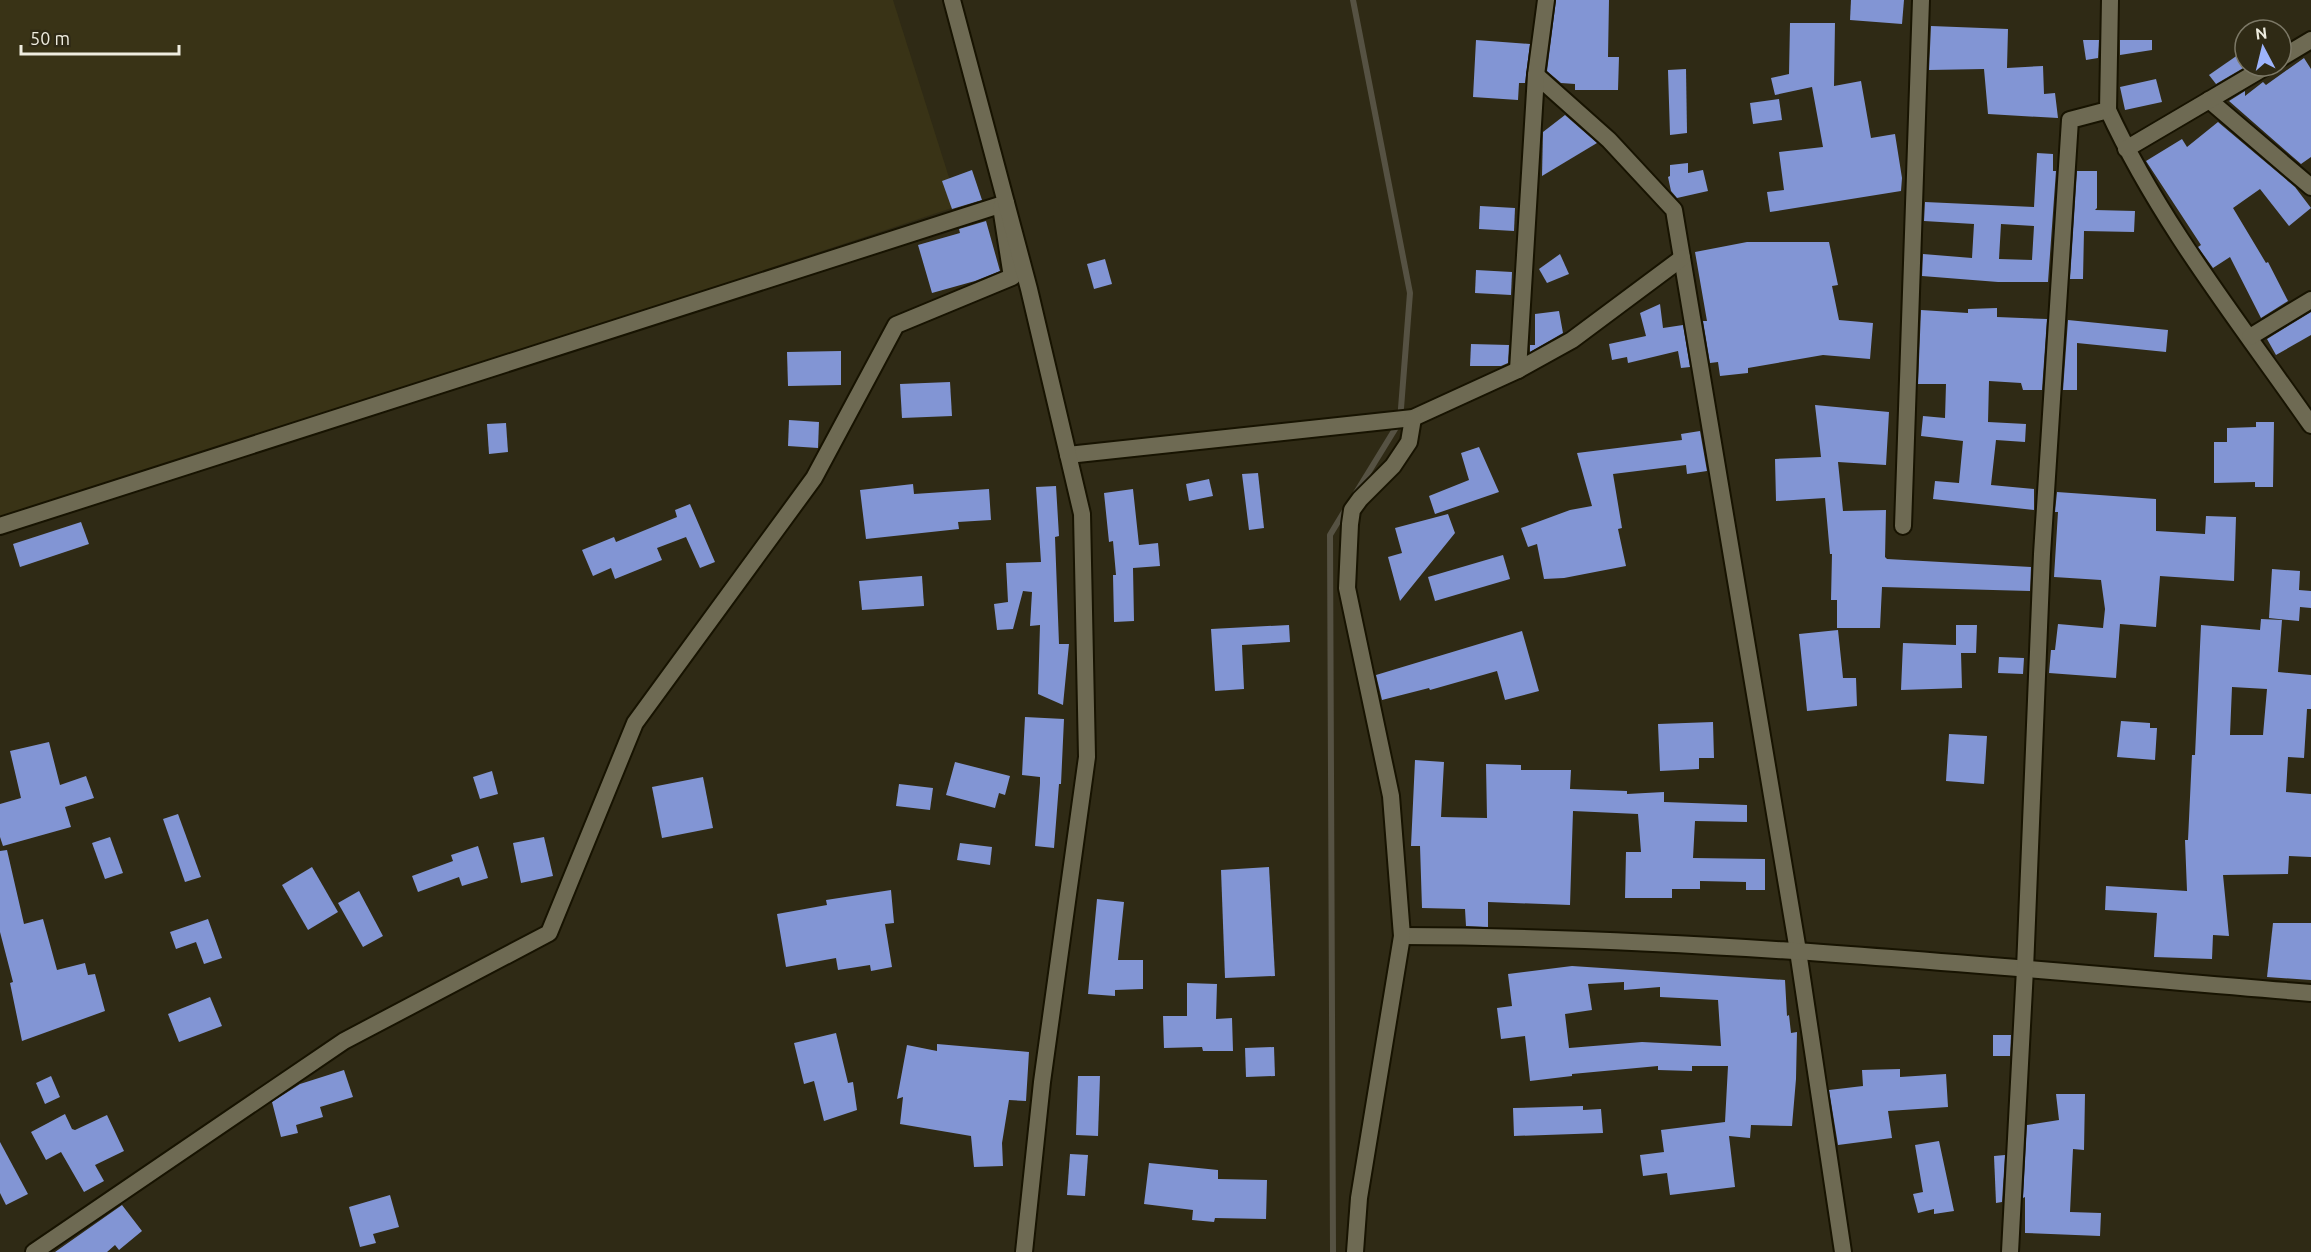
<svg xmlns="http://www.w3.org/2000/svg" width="2311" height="1252" font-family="Ubuntu,sans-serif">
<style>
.built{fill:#393316}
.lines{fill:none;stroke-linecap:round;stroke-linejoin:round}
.stream{stroke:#565243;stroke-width:6}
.building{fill:#8295d4;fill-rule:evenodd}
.minor-casing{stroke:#171301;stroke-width:20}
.tertiary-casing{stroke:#171301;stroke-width:20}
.minor{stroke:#6e6a53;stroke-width:16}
.tertiary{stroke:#6e6a53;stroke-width:16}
</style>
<rect width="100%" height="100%" fill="#2f2a15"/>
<polygon class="built" points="0,0 893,0 958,206 0,523"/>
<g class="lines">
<g class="stream">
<polyline points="1353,0 1410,293 1400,421 1354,496"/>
<polyline points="1333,1252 1330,535 1347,507"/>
</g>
</g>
<g class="building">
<polygon points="1556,0 1609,0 1608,57 1619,57 1618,90 1575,90 1575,84 1561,83 1547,71"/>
<polygon points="1851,0 1904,0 1902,24 1850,20"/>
<polygon points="1790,23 1835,23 1834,86 1861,81 1871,138 1895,134 1902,178 1901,191 1770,212 1767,192 1784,190 1779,152 1823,147 1812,87 1775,95 1771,78 1789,74"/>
<polygon points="1931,26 2008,29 2007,68 2043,66 2044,94 2055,93 2058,118 1988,114 1984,69 1929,70"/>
<polygon points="1476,40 1530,44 1525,83 1519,83 1518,100 1473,97"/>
<polygon points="2083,40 2099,40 2098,58 2086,60"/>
<polygon points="2120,40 2152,40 2152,50 2120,55"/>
<polygon points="2245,50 2245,67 2216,84 2209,75"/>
<polygon points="2304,58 2311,69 2311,157 2301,164 2229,101 2245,91 2245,96 2263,82 2266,85"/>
<polygon points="1686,69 1687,133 1670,135 1668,70"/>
<polygon points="2156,79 2162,102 2125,110 2120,87"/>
<polygon points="1779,99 1782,120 1753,124 1750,103"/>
<polygon points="1565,115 1597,143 1542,176 1543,132"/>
<polygon points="2218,122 2295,187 2311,208 2289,226 2260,189 2233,208 2266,263 2268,262 2288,301 2261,318 2230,257 2213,268 2198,247 2201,245 2146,161 2182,139 2187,147"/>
<path d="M 2037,153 L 2053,154 L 2053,171 L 2056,171 L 2048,282 L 1998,282 L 1922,276 L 1923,254 L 1972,258 L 1974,224 L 1924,221 L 1925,202 L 2034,207 ZM 2001,224 L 2034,226 L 2032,260 L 1999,259 Z"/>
<polygon points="1688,163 1688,173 1703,170 1708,191 1677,198 1671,191 1668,177 1670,176 1670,165"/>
<polygon points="972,170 982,200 952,209 942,181"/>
<polygon points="2077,171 2097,171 2097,208 2095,210 2135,211 2134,232 2084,231 2083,279 2070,279"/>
<polygon points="1480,206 1515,208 1514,231 1479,229"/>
<polygon points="986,221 1000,271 975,281 932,293 918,245 960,233 959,229"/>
<polygon points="1747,242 1829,242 1838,285 1832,286 1839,320 1873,323 1870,359 1823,355 1748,368 1748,373 1720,376 1718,362 1710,363 1703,321 1707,321 1695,252"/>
<polygon points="1560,254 1569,274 1547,283 1539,269"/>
<polygon points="1105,259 1112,284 1094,289 1087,264"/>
<polygon points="1476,270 1512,272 1511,295 1475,293"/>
<polygon points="1660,304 1663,328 1683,325 1690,367 1681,368 1678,351 1628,363 1627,357 1612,360 1609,344 1646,336 1640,313"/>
<polygon points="1997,308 1997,317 2047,319 2042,390 2023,390 2021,383 1989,381 1988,422 2026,424 2025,442 1996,440 1991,485 2034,489 2034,510 1933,499 1935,481 1959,483 1963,441 1921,436 1923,416 1945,418 1946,384 1918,384 1921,310 1968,313 1968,309"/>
<polygon points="1559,311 1563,333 1530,352 1530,345 1535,345 1535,314"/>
<polygon points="2311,312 2311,335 2276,355 2267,339"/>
<polygon points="2068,320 2168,330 2166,352 2077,343 2077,390 2063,390"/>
<polygon points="1471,344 1509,345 1508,363 1501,366 1470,366"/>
<polygon points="841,351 841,385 788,386 787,352"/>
<polygon points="950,382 952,416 902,418 900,384"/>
<polygon points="1815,405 1889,412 1886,465 1838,462 1843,511 1886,510 1885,557 1887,559 2031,567 2030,591 1882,587 1880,628 1837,628 1837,600 1831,600 1832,554 1830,554 1825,498 1776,501 1775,459 1821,457"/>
<polygon points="789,420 819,422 818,448 788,446"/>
<polygon points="2256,422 2274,422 2273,487 2255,487 2255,482 2214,483 2214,442 2227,442 2227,428 2256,427"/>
<polygon points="506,423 508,452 489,454 487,424"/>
<polygon points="1700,431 1707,471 1687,474 1686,465 1613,474 1622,528 1618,529 1626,566 1564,578 1544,579 1537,544 1528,547 1521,528 1570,510 1592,506 1577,453 1682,440 1681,434"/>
<polygon points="1479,447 1499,492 1435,514 1429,496 1469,480 1461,453"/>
<polygon points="1258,473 1264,528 1249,530 1242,474"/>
<polygon points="1209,479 1213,496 1189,501 1186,484"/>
<polygon points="913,484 914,494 989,489 991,520 958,522 959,529 866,539 860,490"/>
<polygon points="1056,486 1059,536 1055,537 1059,644 1069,644 1063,705 1038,694 1040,625 1030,626 1032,592 1023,591 1013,629 997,630 994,604 1008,602 1006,563 1041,562 1036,487"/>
<polygon points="1133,489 1139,545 1158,543 1160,566 1133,568 1134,621 1114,622 1113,575 1116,575 1113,541 1109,542 1104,493"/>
<polygon points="2057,492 2156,499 2156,531 2205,534 2206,516 2236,517 2234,581 2160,576 2156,627 2120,624 2116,678 2049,673 2051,650 2055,650 2058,624 2103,628 2105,609 2101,580 2054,577 2058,512 2055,512"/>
<polygon points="690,504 715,562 700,568 686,537 657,548 662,560 615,579 611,568 593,576 582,550 614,537 616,542 677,517 675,510"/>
<polygon points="1448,514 1455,533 1400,601 1388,557 1402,553 1395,528"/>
<polygon points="81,522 89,544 20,567 13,544"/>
<polygon points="1503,555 1510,579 1435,601 1428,577"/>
<polygon points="2272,569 2300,571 2299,590 2311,591 2311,608 2300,607 2299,621 2269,618"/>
<polygon points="922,576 924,606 862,610 859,581"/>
<path d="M 2261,619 L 2282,620 L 2278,672 L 2311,675 L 2311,709 L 2307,709 L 2304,758 L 2288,757 L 2286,792 L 2311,794 L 2311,857 L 2289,856 L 2288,874 L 2223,875 L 2229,936 L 2213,935 L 2212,959 L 2154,957 L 2157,913 L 2105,910 L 2106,886 L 2187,891 L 2185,840 L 2188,840 L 2192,755 L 2195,755 L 2201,625 L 2260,630 ZM 2232,687 L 2267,689 L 2263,735 L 2230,735 Z"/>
<polygon points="1289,625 1290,642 1242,645 1244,689 1215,691 1211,629"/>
<polygon points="1956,625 1977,625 1976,653 1961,653 1962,688 1901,690 1903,643 1956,645"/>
<polygon points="1838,630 1843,678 1856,678 1857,706 1807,711 1799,634"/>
<polygon points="1522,631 1539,691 1505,700 1497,671 1430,690 1429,688 1382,700 1376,675"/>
<polygon points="1999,657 2024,658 2023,674 1998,673"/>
<polygon points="1025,717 1064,719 1061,784 1059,784 1054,848 1035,846 1040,783 1040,777 1022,775"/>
<polygon points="2121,721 2150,723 2150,728 2157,728 2155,760 2117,757"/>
<polygon points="1713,722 1714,758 1699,758 1699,769 1660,771 1658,724"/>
<polygon points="1949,734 1987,736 1984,784 1946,781"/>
<polygon points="49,742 60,785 86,776 94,798 65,807 71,827 3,846 0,837 0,804 21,798 10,751"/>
<polygon points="1415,760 1444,762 1441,817 1487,818 1486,764 1521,765 1521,770 1571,770 1570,789 1627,791 1627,794 1664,792 1664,802 1747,805 1747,822 1695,821 1693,858 1765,859 1765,890 1746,890 1746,882 1700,881 1700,889 1672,889 1672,898 1625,898 1626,852 1641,852 1638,814 1573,811 1570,905 1488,902 1488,927 1466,926 1465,909 1422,908 1420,846 1411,846"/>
<polygon points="955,762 1010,776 1005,795 999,793 995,808 946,795"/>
<polygon points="492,771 498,794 480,799 473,777"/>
<polygon points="703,777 713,828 662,838 652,787"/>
<polygon points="899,784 933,788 930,810 896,806"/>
<polygon points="178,814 201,877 185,882 163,819"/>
<polygon points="110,837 123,873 105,879 92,843"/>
<polygon points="544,837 553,876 521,883 513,843"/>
<polygon points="960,843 992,847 990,865 957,860"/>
<polygon points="478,846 488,878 462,886 459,877 418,892 412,876 453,861 451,855"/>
<polygon points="7,850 24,924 43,919 57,970 85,963 88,975 95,974 105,1011 22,1041 10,983 13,982 0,932 0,851"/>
<polygon points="312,867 338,912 308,930 282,885"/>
<polygon points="1269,867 1275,976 1225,978 1221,870"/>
<polygon points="891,890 894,923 885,924 892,967 871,971 870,965 838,970 836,958 786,967 777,914 827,905 826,900"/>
<polygon points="359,891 383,936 363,947 338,903"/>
<polygon points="1097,899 1124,902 1118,960 1143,960 1143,989 1115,990 1115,996 1088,994"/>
<polygon points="208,919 222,958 204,964 196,942 176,949 170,932"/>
<polygon points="2273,923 2311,923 2311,980 2267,977"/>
<path d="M 1572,966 L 1785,980 L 1787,1016 L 1789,1015 L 1791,1033 L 1797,1032 L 1796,1079 L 1792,1126 L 1751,1125 L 1750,1138 L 1729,1136 L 1735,1187 L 1670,1195 L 1667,1173 L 1643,1176 L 1640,1155 L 1664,1152 L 1661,1130 L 1725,1122 L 1728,1066 L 1692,1066 L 1692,1071 L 1658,1070 L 1658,1066 L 1572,1074 L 1572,1076 L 1530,1081 L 1525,1036 L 1501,1039 L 1497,1008 L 1512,1006 L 1508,974 ZM 1624,982 L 1624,990 L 1660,987 L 1660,997 L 1718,1000 L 1721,1046 L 1642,1042 L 1569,1048 L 1565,1014 L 1592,1010 L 1588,984 Z"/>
<polygon points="1187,983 1217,984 1216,1019 1232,1018 1233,1051 1203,1051 1202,1047 1164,1048 1163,1016 1187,1016"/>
<polygon points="210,997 222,1026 179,1042 168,1014"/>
<polygon points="836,1033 848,1083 853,1082 857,1110 824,1121 814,1081 804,1084 794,1043"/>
<polygon points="1993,1035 2011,1035 2010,1056 1993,1056"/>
<polygon points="937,1044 1029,1052 1026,1101 1009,1100 1002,1143 1003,1166 974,1167 971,1136 900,1124 903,1097 897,1099 907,1045 937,1051"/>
<polygon points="1274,1047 1275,1076 1246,1077 1245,1048"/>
<polygon points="1900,1069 1900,1077 1946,1074 1948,1107 1888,1111 1892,1138 1838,1145 1829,1090 1863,1086 1862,1070"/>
<polygon points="344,1070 353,1097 320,1107 323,1117 296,1125 298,1133 281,1137 272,1102 300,1084"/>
<polygon points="51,1076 60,1097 45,1104 36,1083"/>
<polygon points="1078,1076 1100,1076 1098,1136 1076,1135"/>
<polygon points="2056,1094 2085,1094 2084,1150 2073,1149 2070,1212 2101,1213 2100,1236 2025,1233 2025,1197 2023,1198 2027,1125 2059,1120"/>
<polygon points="1583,1106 1583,1110 1601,1109 1603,1133 1514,1136 1513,1108"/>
<polygon points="65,1114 72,1129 75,1130 107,1115 124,1151 95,1165 104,1181 84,1192 61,1152 46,1160 31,1132"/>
<polygon points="1939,1141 1954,1211 1934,1214 1934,1209 1918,1213 1913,1194 1923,1192 1915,1145"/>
<polygon points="0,1142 28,1194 6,1205 0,1193"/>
<polygon points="1070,1154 1088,1155 1085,1196 1067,1195"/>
<polygon points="2005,1155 2002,1202 1996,1203 1994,1156"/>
<polygon points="1149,1163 1218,1170 1218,1179 1267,1180 1266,1219 1215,1218 1214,1222 1192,1220 1193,1210 1144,1204"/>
<polygon points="390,1195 399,1227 373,1234 376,1243 360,1247 349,1207"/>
<polygon points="122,1205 142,1231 119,1250 115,1245 107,1252 55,1252"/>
</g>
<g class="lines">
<defs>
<g id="minor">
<polyline points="2281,58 2311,40"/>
<polyline points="1536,75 1609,140 1674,210 1798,951 1843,1252"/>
<polyline points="2209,100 2311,187"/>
<path d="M 2108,110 C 2160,223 2240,323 2311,425"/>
<polyline points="2126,149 2267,66"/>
<polyline points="2250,337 2311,300"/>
<polyline points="1518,370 1536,75 1546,0"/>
<polyline points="1068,455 1413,418 1518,370 1572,340 1682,258"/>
<polyline points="0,526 1006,203"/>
<polyline points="1903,526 1921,0"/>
<path d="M 1402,936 C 1706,937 2009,968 2311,993"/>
<polyline points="34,1252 344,1041 549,933 635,723 814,478 896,325 1012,277 1001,207"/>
<polyline points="1355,1252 1359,1198 1402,936 1391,796 1347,588 1350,524 1352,510 1360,499 1393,466 1409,442 1413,418"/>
<polyline points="2010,1252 2025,969 2042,554 2070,120 2108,110 2110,0"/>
</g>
<polyline id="tertiary" points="952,0 1029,289 1082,514 1087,757 1042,1082 1024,1252"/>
</defs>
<use href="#minor" class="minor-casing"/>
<use href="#tertiary" class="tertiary-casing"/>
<use href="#minor" class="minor"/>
<use href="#tertiary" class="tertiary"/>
</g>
<g transform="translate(2263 48) rotate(353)"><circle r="28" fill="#2f2a15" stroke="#7c7866" stroke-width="1.5"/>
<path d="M0-4.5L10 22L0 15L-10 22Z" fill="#9db4fd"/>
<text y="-9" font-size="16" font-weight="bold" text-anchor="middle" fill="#efede0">N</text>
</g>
<path d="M21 45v9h158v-9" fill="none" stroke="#efede0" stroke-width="3"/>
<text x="30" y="45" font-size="18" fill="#efede0" stroke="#2f2a15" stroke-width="4.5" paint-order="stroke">50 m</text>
</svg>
